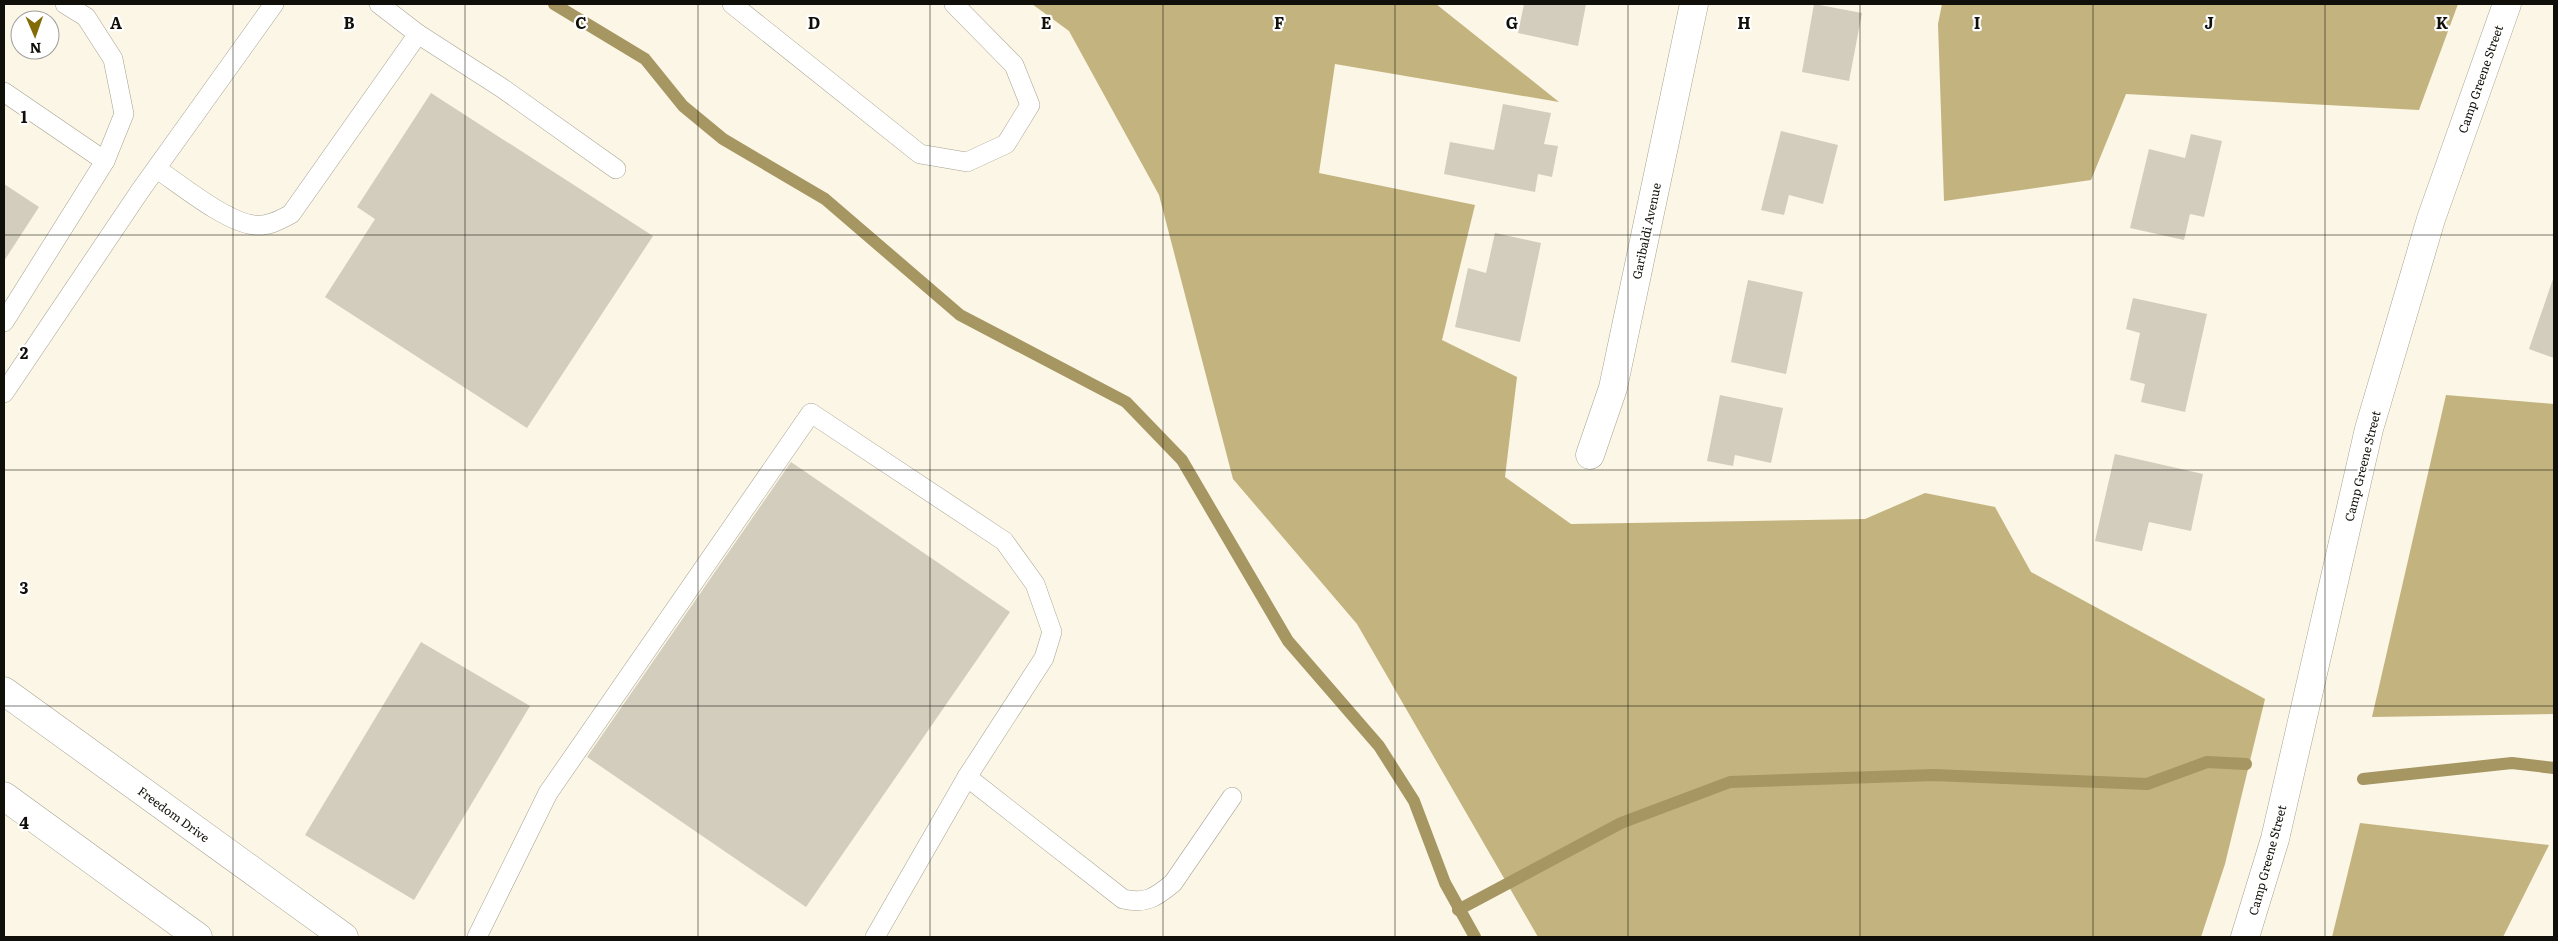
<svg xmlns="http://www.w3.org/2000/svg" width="2558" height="941" font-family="Literata,serif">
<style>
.forest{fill:#c3b37f}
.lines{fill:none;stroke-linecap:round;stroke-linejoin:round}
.stream{stroke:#a59662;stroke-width:12}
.building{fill:#d2cdbd}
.lane-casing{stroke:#a6a191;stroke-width:20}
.street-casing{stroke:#a6a191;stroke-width:29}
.primary-casing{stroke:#a6a191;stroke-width:29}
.lane{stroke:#fff;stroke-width:19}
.street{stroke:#fff;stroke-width:28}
.primary{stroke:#fff;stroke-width:28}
.grid{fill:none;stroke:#110f09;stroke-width:1;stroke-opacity:0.55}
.labels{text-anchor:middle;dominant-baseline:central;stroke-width:4.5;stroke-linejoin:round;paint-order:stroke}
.street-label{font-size:12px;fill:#110f09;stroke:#fff}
.grid-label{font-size:16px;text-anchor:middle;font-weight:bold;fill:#110f09;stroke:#fff;stroke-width:4.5;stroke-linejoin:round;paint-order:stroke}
</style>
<rect width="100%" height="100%" fill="#fbf6e5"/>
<g class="forest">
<polygon points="1032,4 1436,4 1559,102 1335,64 1319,173 1475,205 1442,340 1517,377 1505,477 1571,524 1865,519 1925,493 1995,507 2031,572 2265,699 2225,864 2201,937 1538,937 1357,624 1233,479 1159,195 1069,31"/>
<polygon points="1942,4 2458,4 2419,110 2126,94 2091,180 1944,201 1938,24"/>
<polygon points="2446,395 2554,404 2554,714 2372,717"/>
<polygon points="2360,823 2549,845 2503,937 2332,937"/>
</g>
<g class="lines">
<g class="stream">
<polyline points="554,4 645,59 683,106 723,139 825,199 960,315 1126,402 1182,460 1288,641 1379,746 1414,801 1445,883 1475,937"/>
<polyline points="2363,779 2512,763 2554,768"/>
<polyline points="1458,910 1621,823 1730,782 1934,775 2147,784 2207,762 2246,764"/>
</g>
</g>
<g class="building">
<polygon points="1524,4 1586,4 1578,46 1518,33"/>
<polygon points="1814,4 1862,13 1849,81 1802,72"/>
<polygon points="431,93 653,236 527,428 325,297 375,219 357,207"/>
<polygon points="1503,104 1551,113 1544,144 1558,146 1552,177 1538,174 1535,192 1444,174 1450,142 1494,150"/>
<polygon points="1781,131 1838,145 1823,204 1789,195 1784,215 1761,210"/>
<polygon points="2191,134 2222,141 2204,217 2190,214 2184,240 2130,228 2149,149 2185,158"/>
<polygon points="4,184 39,207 4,261"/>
<polygon points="1495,233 1541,243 1520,342 1455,327 1468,268 1486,273"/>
<polygon points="2554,276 2554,358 2529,349"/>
<polygon points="1748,280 1803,292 1786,374 1731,362"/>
<polygon points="2133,298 2207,314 2185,412 2141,402 2145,384 2130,380 2140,333 2126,329"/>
<polygon points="1720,395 1783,408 1771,463 1735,455 1733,466 1707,461"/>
<polygon points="2115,454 2203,474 2191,531 2149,522 2142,551 2095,541"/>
<polygon points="791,462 1010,612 806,907 587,757"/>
<polygon points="421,642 530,706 414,900 305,835"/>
</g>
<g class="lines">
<defs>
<g id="lane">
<polyline points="379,4 418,34 502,88 616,169"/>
<polyline points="732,4 920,154 967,162 1006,144 1030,105 1014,65 954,4"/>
<polyline points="4,92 105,161"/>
<path d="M 157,169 C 181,185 226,222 254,225 C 267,227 280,220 291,214 L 418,34"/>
<polyline points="4,322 105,161 124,114 113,59 86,17 65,4"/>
<polyline points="4,393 140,191 274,4"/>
<path d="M 967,777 L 1123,899 C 1146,904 1155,898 1173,883 L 1232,797"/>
<polyline points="477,937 548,793 811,413 1004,541 1035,584 1052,632 1044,658 967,777 875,937"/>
</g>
<g id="street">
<polyline points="1590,455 1613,388 1694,4"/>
<polyline points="2245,937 2275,839 2369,429 2431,219 2507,4"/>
</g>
<g id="primary">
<polyline points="4,691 344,937"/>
<polyline points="4,796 198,937"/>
</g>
</defs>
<use href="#lane" class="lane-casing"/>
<use href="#street" class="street-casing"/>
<use href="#primary" class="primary-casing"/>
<use href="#lane" class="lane"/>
<use href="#street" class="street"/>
<use href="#primary" class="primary"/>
</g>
<path class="grid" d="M 233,4 L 233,937M 465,4 L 465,937M 698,4 L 698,937M 930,4 L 930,937M 1163,4 L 1163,937M 1395,4 L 1395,937M 1628,4 L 1628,937M 1860,4 L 1860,937M 2093,4 L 2093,937M 2325,4 L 2325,937M 4,235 L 2554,235M 4,470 L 2554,470M 4,706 L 2554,706"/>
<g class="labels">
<g class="street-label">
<text transform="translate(2480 79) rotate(-71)">Camp Greene Street</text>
<text transform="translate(1646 231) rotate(-78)">Garibaldi Avenue</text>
<text transform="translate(2362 466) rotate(-76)">Camp Greene Street</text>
<text transform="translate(174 814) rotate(36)">Freedom Drive</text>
<text transform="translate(2267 860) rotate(-75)">Camp Greene Street</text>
</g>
</g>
<g class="grid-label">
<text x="116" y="29">A</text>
<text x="349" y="29">B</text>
<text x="581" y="29">C</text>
<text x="814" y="29">D</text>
<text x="1046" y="29">E</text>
<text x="1279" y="29">F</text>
<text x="1512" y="29">G</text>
<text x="1744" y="29">H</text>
<text x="1977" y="29">I</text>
<text x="2209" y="29">J</text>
<text x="2442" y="29">K</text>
<text x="24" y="123">1</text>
<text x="24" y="359">2</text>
<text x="24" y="594">3</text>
<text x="24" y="829">4</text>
</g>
<rect width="2558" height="941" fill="none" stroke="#110f09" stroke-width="10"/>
<g transform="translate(35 35) rotate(178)"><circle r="24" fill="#ffffff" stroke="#a09f9d"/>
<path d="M0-4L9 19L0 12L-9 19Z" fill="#836c07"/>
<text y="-8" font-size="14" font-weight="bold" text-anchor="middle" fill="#110f09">N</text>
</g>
</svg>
